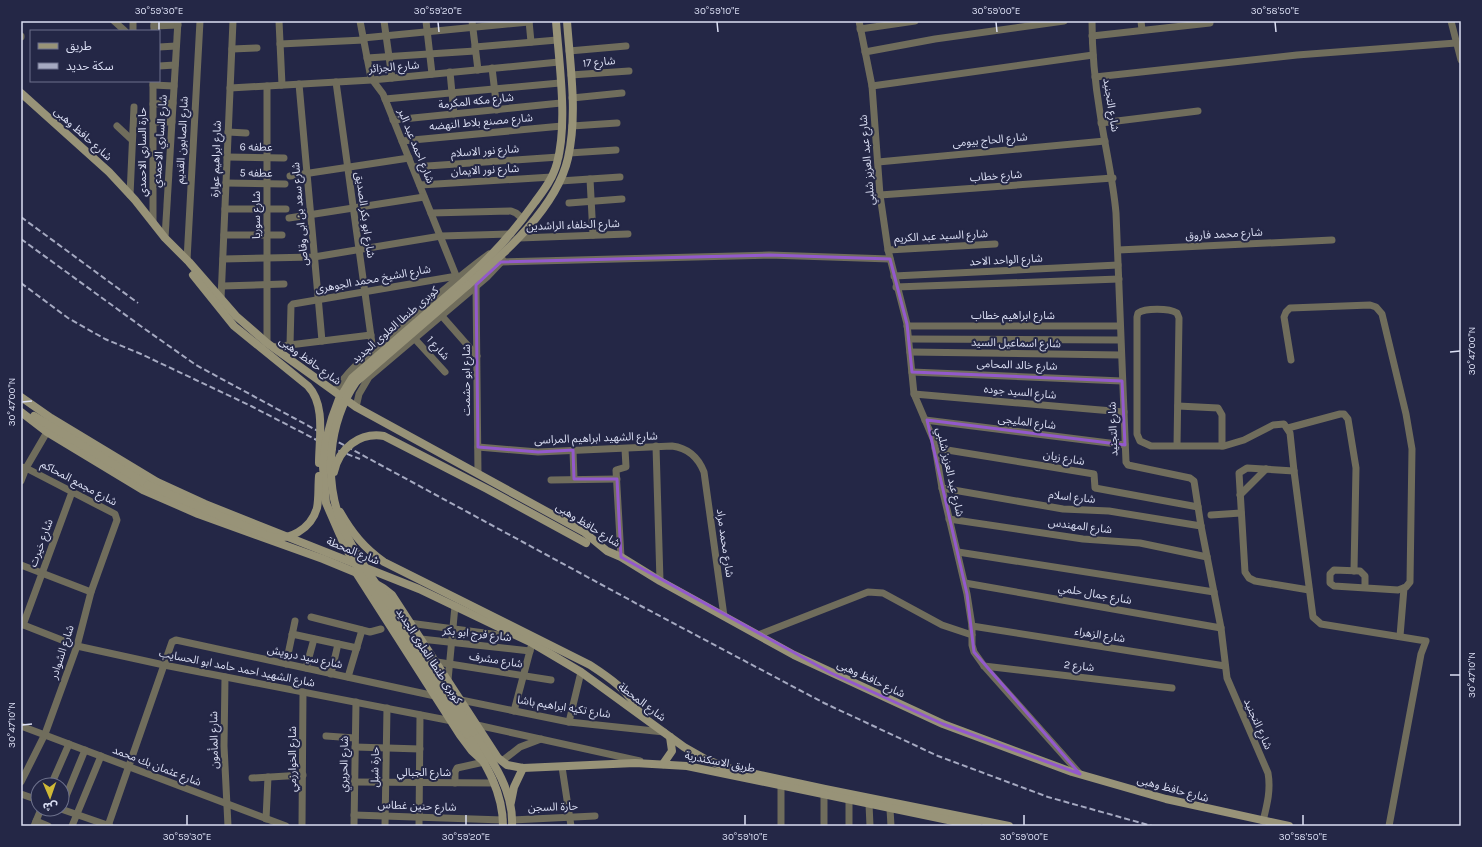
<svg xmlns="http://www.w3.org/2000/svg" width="1482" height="847" font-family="Karla,'Noto Sans Arabic',sans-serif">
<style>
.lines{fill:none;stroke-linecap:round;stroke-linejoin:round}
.minor{stroke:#706d5c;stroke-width:7}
.secondary{stroke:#989378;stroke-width:8}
.rail{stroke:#a5a9c1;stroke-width:2;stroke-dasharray:6 3;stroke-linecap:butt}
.secondary-bridge{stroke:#989378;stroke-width:8}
.marked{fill:none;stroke:#9359cc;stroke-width:3;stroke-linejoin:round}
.ticks{fill:none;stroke:#dbdff4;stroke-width:1.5}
.labels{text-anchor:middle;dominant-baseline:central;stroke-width:4;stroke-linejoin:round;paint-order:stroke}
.street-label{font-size:11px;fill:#dbdff4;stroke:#242746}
.neatline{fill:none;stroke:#dbdff4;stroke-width:1.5}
.ticks-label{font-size:10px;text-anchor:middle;fill:#dbdff4}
</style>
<rect width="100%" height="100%" fill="#242746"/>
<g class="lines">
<g class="minor">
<polyline points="114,21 125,31"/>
<polyline points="133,21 133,31"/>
<polyline points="279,21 282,85"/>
<polyline points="360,21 371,78 383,94 457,278"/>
<polyline points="384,21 392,78"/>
<polyline points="426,21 432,74"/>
<polyline points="472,21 478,70"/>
<polyline points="529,21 531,42"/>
<polyline points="859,21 872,86 880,195 888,250 907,324 914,394 934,441 942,488 967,594 972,626 972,645 974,652 984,666 1080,774"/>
<path d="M 1092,21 C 1092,52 1095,83 1100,113 C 1105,147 1113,179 1116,213 L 1126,462 L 1128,465 L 1190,478 L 1194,481 L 1201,526 L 1221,628 L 1227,678 L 1268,773 C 1271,790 1267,805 1263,821"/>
<polyline points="1141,21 1142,30"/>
<polyline points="1451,21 1461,60"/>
<polyline points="154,26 178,25"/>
<polyline points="860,29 915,21"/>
<polyline points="154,31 154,21"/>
<polyline points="21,36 21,37"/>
<polyline points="1092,36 1210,23"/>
<polyline points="363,38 529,22"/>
<polyline points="280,44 364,40"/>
<polyline points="159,47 176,46"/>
<polyline points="475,47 557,40"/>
<polyline points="232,49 257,48"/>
<polyline points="569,51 626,46"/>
<polyline points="865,52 935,39 1064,21"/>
<polyline points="367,58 475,51"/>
<polyline points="159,66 175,65"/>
<polyline points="492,68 497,110"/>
<polyline points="450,72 454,114"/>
<polyline points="571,75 629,71"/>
<polyline points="1095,77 1297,55 1456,43"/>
<polyline points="336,82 373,351"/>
<polyline points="299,84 322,341"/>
<polyline points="153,85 174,86"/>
<polyline points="267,86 267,343"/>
<polyline points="872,86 1093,55"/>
<polyline points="230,88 372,80 559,62"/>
<polyline points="572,98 622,93"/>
<polyline points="385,99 560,83"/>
<polyline points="153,104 173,103"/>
<polyline points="393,120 561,103"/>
<polyline points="153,122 172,122"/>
<polyline points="1101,123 1198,111"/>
<polyline points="117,126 132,140"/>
<polyline points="572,126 617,123"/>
<polyline points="228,132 246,133"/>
<polyline points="402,141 562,126"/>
<polyline points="569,153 616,150"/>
<polyline points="227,157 284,158"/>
<polyline points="878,162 1105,141"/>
<polyline points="413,167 559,157"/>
<polyline points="290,176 409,158"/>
<polyline points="590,179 593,235"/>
<polyline points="560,181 620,177"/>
<polyline points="226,183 285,184"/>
<polyline points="420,185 552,177"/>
<polyline points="130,195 134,107"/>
<polyline points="880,195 1113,178"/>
<polyline points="569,203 622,199"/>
<polyline points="225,209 286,209"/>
<polyline points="431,213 511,211 516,213 523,219"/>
<polyline points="289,218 424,197"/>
<polyline points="153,222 153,81"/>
<polyline points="224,235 282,235"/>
<polyline points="165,238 178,21"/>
<polyline points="519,238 628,234"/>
<polyline points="888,250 995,244"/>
<polyline points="1118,250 1332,240"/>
<polyline points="223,259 314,257 441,236 511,234"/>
<polyline points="187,260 200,21"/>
<polyline points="501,262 769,255 890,259"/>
<polyline points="894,276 1118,265"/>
<polyline points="476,285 478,474"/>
<polyline points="222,286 284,284"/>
<polyline points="896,287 1119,279"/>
<polyline points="221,299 233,21"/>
<polyline points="441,315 477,356"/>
<polyline points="907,326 1120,326"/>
<polyline points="414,338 445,372"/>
<polyline points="909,339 1120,340"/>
<polyline points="290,345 291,306 293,304 457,276"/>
<polyline points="273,347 371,335"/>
<polyline points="910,352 1121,355"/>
<polyline points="1291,360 1284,317 1286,312 1290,308 1370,305 1376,307 1382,314 1406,414 1412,449 1410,582 1406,587 1398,590 1334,586 1330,583 1330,574 1334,570 1360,571 1365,576 1365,588"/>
<polyline points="912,372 1122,381"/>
<path d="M 335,392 C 348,368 374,350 395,332 C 426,305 456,278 489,254"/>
<polyline points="914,394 1124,412"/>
<polyline points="1178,406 1218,408 1222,415 1222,446"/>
<polyline points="356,407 359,394 369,377 487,277 503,260"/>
<polyline points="925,420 1125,445"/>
<polyline points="1288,428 1340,414 1344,414 1348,419 1356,468 1354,571"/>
<polyline points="656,446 660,581"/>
<path d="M 1177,446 L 1179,318 L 1177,313 C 1169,308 1145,308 1138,313 L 1137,317 L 1137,434 L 1140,441 L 1151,446 L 1224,446 L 1244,440 L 1273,425 L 1284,424 L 1290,433 L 1294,471 L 1313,617 L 1321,624 L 1426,641 L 1421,654 L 1389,826"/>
<path d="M 478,447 L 538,452 L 672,446 C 688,448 698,457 704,472 L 724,616"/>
<polyline points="935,448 1094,474 1095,488 1198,507"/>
<polyline points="573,450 574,479"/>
<polyline points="21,467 26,468 115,514 117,520 91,592 77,646 45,734 21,782"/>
<polyline points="1294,471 1247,468 1239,473 1245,572 1249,578 1255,581 1309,590"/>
<polyline points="551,480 617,479"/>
<polyline points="21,481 26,468 47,432"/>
<polyline points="942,488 1063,509 1109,511 1201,526"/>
<polyline points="1240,495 1266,469"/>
<polyline points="1211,515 1241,513"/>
<polyline points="949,519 1083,539 1140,543 1207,557"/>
<polyline points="958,552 1214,592"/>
<polyline points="621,557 616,470 626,467 625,449"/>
<polyline points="21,565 91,592"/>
<polyline points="965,583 1221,628"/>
<polyline points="311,617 370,632 381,629"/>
<polyline points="409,623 507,636 513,633"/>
<polyline points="21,624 77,646 164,665 452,721"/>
<polyline points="23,625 72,492"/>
<polyline points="972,626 1225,666"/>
<polyline points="292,634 357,648"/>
<polyline points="758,635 868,592 883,593 942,625 972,635"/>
<polyline points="1400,636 1404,588"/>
<polyline points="421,639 530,651"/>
<polyline points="437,662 551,680"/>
<polyline points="286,664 295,621"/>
<polyline points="984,666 1172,688"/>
<polyline points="306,668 314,639"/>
<polyline points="331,674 338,644"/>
<polyline points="225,677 224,746 228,826"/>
<polyline points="348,677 362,630"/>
<polyline points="448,680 455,606"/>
<polyline points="461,700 569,722 664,732"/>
<polyline points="514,711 531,647"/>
<polyline points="569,722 581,672"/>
<polyline points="477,725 640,761"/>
<polyline points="21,726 286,826"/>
<polyline points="326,736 355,738"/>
<polyline points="355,747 420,749"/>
<polyline points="502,761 520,747 541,739"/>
<polyline points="562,767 571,826"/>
<polyline points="252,778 303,775"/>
<polyline points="354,782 494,783"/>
<polyline points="455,783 455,772 457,768 484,762"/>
<polyline points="51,785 69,744"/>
<polyline points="781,786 781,826"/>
<polyline points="21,794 38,800"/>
<polyline points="824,796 824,826"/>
<polyline points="849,801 849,826"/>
<polyline points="869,804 870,826"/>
<polyline points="62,806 85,750"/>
<polyline points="61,809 110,826"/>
<polyline points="890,809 891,826"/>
<polyline points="354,815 503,820"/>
<polyline points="266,819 268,777"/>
<polyline points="512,820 595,816"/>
<polyline points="36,821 48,826"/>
<polyline points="34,826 41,809"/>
<polyline points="72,826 101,756"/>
<polyline points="108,826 172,642 176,640 435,696"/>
<polyline points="302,826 303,692"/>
<polyline points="354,826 356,702"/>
<polyline points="385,826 387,708"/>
<polyline points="419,826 420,715"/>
</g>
<g class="secondary">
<polyline points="21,93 109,172 135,200 165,238 189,262 236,316 267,343 356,407 584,532 607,551 621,557 660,581 794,655 943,724 1072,772 1166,799 1289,826"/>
<path d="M 464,281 C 491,257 514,232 535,202 C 544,190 553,178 557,163 C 568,123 559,63 556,21"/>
<path d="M 468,285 C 505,253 557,207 568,158 C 578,114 570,65 567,21"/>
<polyline points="21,397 51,418 157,482 205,504 419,589 532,643 581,672 684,747 705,759 728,768 825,789 1009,826"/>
<polyline points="21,412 47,432 143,490 198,514 323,559 357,573 383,588 392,595 498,758 507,765 523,768 635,763 687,766 977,826"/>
<polyline points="34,416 148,485"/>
<path d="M 340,512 C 352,533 364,548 384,562 L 590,665 C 610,678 629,691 640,713"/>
<polyline points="357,574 460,735 472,751 484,762"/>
<path d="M 473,732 C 492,760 514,791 512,826"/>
<path d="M 467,734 C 485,763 503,791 503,826"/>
<polyline points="663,764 672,751 670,737"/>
<polyline points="511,802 514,787 523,768"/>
</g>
<g class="rail">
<polyline points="21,217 138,303"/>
<polyline points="21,239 142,327 196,365 641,606 824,703 938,756 1048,797 1152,826"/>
<polyline points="21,283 68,318 105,339 141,354 251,406 334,449 360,459"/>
</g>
<g class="secondary-bridge">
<path d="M 193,275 L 234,326 L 308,386 C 326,405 319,439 319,463"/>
<polyline points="464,281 352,378 339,399 332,418 326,440 323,467 326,503 346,549 467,734"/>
<path d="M 468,285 L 356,382 C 328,423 323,481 343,527 C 357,559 380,589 399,618 C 424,656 448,694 473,732"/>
<path d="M 334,472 C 339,448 360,432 384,436 L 487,489 L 586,543"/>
<path d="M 148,485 L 268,536 C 289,542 311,529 317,508 C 319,498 318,487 319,476"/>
</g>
</g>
<path class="marked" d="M 769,255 L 890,259 L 907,324 L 912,372 L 1122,381 L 1125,445 L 927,420 L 967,594 L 974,652 L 1080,774 L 943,724 L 831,673 L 621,557 L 617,479 L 574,479 L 573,450 L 538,452 L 478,447 L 476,285 L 501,262 Z"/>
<path class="ticks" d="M 159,22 L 159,32M 438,22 L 439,32M 717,22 L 718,32M 996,22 L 997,32M 1275,22 L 1276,32M 1450,352 L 1460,351M 22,402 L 32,401M 1450,675 L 1460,675M 22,725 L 32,724M 187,815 L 187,825M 466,815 L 466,825M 745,815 L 745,825M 1024,815 L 1024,825M 1303,815 L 1303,825"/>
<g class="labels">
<g class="street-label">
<text transform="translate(599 62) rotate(-5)">شارع 17</text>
<text transform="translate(394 67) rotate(-5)">شارع الجزائر</text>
<text transform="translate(476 101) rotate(-6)">شارع مكه المكرمة</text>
<text transform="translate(1111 105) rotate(81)">شارع التجنيد</text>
<text transform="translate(481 122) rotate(-5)">شارع مصنع بلاط النهضه</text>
<text transform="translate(83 134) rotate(42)">شارع حافظ وهبى</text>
<text transform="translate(182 140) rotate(-87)">شارع الصابون القديم</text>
<text transform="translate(990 140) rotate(-5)">شارع الحاج بيومى</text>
<text transform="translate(160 141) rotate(-86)">شارع الساري الاحمدي</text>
<text transform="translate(416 146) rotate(68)">شارع احمد عبد البر</text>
<text transform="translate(256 147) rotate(1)">عطفه 6</text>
<text transform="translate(485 151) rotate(-4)">شارع نور الاسلام</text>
<text transform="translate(142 152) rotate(-90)">حارة الساري الاحمدي</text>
<text transform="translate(216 159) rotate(-88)">شارع ابراهيم عوارة</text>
<text transform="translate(867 160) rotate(-95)">شارع عبد العزيز شلبي</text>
<text transform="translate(485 170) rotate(-3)">شارع نور الايمان</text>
<text transform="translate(256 173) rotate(1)">عطفه 5</text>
<text transform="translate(996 176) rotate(-4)">شارع خطاب</text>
<text transform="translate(300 214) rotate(-95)">شارع سعد بن ابى وقاص</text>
<text transform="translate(256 215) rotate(-90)">شارع سوريا</text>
<text transform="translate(365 215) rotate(82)">شارع ابو بكر الصديق</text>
<text transform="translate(573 225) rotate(-2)">شارع الخلفاء الراشدين</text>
<text transform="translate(1224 234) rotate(-3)">شارع محمد فاروق</text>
<text transform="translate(941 236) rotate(-3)">شارع السيد عبد الكريم</text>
<text transform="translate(1006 260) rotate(-3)">شارع الواحد الاحد</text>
<text transform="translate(373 279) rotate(-10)">شارع الشيخ محمد الجوهرى</text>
<text x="1013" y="315">شارع ابراهيم خطاب</text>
<text transform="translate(395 325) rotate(-41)">كوبرى طنطا العلوى الجديد</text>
<text transform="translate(1016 343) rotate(1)">شارع اسماعيل السيد</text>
<text transform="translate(438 348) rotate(48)">شارع 1</text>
<text transform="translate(310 361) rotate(36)">شارع حافظ وهبى</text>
<text transform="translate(1017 365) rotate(2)">شارع خالد المحامى</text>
<text transform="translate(466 380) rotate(-90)">شارع ابو حشمت</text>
<text transform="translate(1020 392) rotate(5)">شارع السيد جوده</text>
<text transform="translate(1027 422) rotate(7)">شارع المليجى</text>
<text transform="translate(1113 429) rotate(-92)">شارع التجنيد</text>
<text transform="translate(596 438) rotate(-2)">شارع الشهيد ابراهيم المراسى</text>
<text transform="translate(1064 458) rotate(10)">شارع زيان</text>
<text transform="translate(950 472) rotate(77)">شارع عبد العزيز شلبي</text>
<text transform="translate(79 483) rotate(28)">شارع مجمع المحاكم</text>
<text transform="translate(1072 497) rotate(6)">شارع اسلام</text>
<text transform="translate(588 525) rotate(32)">شارع حافظ وهبى</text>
<text transform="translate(1080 526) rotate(7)">شارع المهندس</text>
<text transform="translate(41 543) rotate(-70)">شارع خيرت</text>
<text transform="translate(725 543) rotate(82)">شارع محمد مراد</text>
<text transform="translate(353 551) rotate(22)">شارع المحطة</text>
<text transform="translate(1095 594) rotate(10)">شارع جمال حلمي</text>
<text transform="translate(477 634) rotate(6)">شارع فرج ابو بكر</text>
<text transform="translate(1100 635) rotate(9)">شارع الزهراء</text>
<text transform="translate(62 652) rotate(-72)">شارع الشوادر</text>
<text transform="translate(429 656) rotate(57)">كوبرى طنطا العلوى الجديد</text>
<text transform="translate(305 657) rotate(12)">شارع سيد درويش</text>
<text transform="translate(496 660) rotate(9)">شارع مشرف</text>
<text transform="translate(1079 666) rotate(6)">شارع 2</text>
<text transform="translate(237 668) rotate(11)">شارع الشهيد احمد حامد ابو الحسايب</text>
<text transform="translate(871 679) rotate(25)">شارع حافظ وهبى</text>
<text transform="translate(642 702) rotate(37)">شارع المحطة</text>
<text transform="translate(564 707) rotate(9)">شارع تكيه ابراهيم باشا</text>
<text transform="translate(1258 724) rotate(66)">شارع التجنيد</text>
<text transform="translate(214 740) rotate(-91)">شارع المأمون</text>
<text transform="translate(292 759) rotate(-90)">شارع الخوارزمي</text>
<text transform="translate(720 762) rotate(11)">طريق الاسكندرية</text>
<text transform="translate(344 764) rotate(-89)">شارع الحريري</text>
<text transform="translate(157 766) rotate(21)">شارع عثمان بك محمد</text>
<text transform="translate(375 767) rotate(-89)">حارة شبل</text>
<text x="424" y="772">شارع الجبالي</text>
<text transform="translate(1173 789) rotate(15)">شارع حافظ وهبى</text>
<text transform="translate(417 806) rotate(2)">شارع حنين غطاس</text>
<text transform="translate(553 807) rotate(-2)">حارة السجن</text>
</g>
</g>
<rect width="1482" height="847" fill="none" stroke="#242746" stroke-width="44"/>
<rect x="30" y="30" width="130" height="52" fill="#242746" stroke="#6d718c"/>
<rect x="38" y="43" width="20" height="6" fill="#989378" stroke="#6d718c"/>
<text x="66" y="50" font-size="12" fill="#dbdff4">طريق</text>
<rect x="38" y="63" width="20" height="6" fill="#a5a9c1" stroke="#6d718c"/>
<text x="66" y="70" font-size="12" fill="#dbdff4">سكة حديد</text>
<g transform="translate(50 797) rotate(178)"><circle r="19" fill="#242746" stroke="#6d718c"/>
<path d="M0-3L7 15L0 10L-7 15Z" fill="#cfb837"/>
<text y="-6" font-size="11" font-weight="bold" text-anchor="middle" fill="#dbdff4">ش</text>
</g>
<rect x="22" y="22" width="1438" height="803" class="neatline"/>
<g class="ticks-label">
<text x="159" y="14">30°59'30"E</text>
<text x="438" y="14">30°59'20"E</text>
<text x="717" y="14">30°59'10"E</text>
<text x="996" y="14">30°59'00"E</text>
<text x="1275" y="14">30°58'50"E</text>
<text transform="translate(1471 351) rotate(-90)" y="4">30°47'00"N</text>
<text transform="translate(11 402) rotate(-90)" y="4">30°47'00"N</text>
<text transform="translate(1471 675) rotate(-90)" y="4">30°47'10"N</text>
<text transform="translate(11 725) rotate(-90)" y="4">30°47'10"N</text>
<text x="187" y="840">30°59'30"E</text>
<text x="466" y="840">30°59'20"E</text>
<text x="745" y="840">30°59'10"E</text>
<text x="1024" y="840">30°59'00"E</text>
<text x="1303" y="840">30°58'50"E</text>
</g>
</svg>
